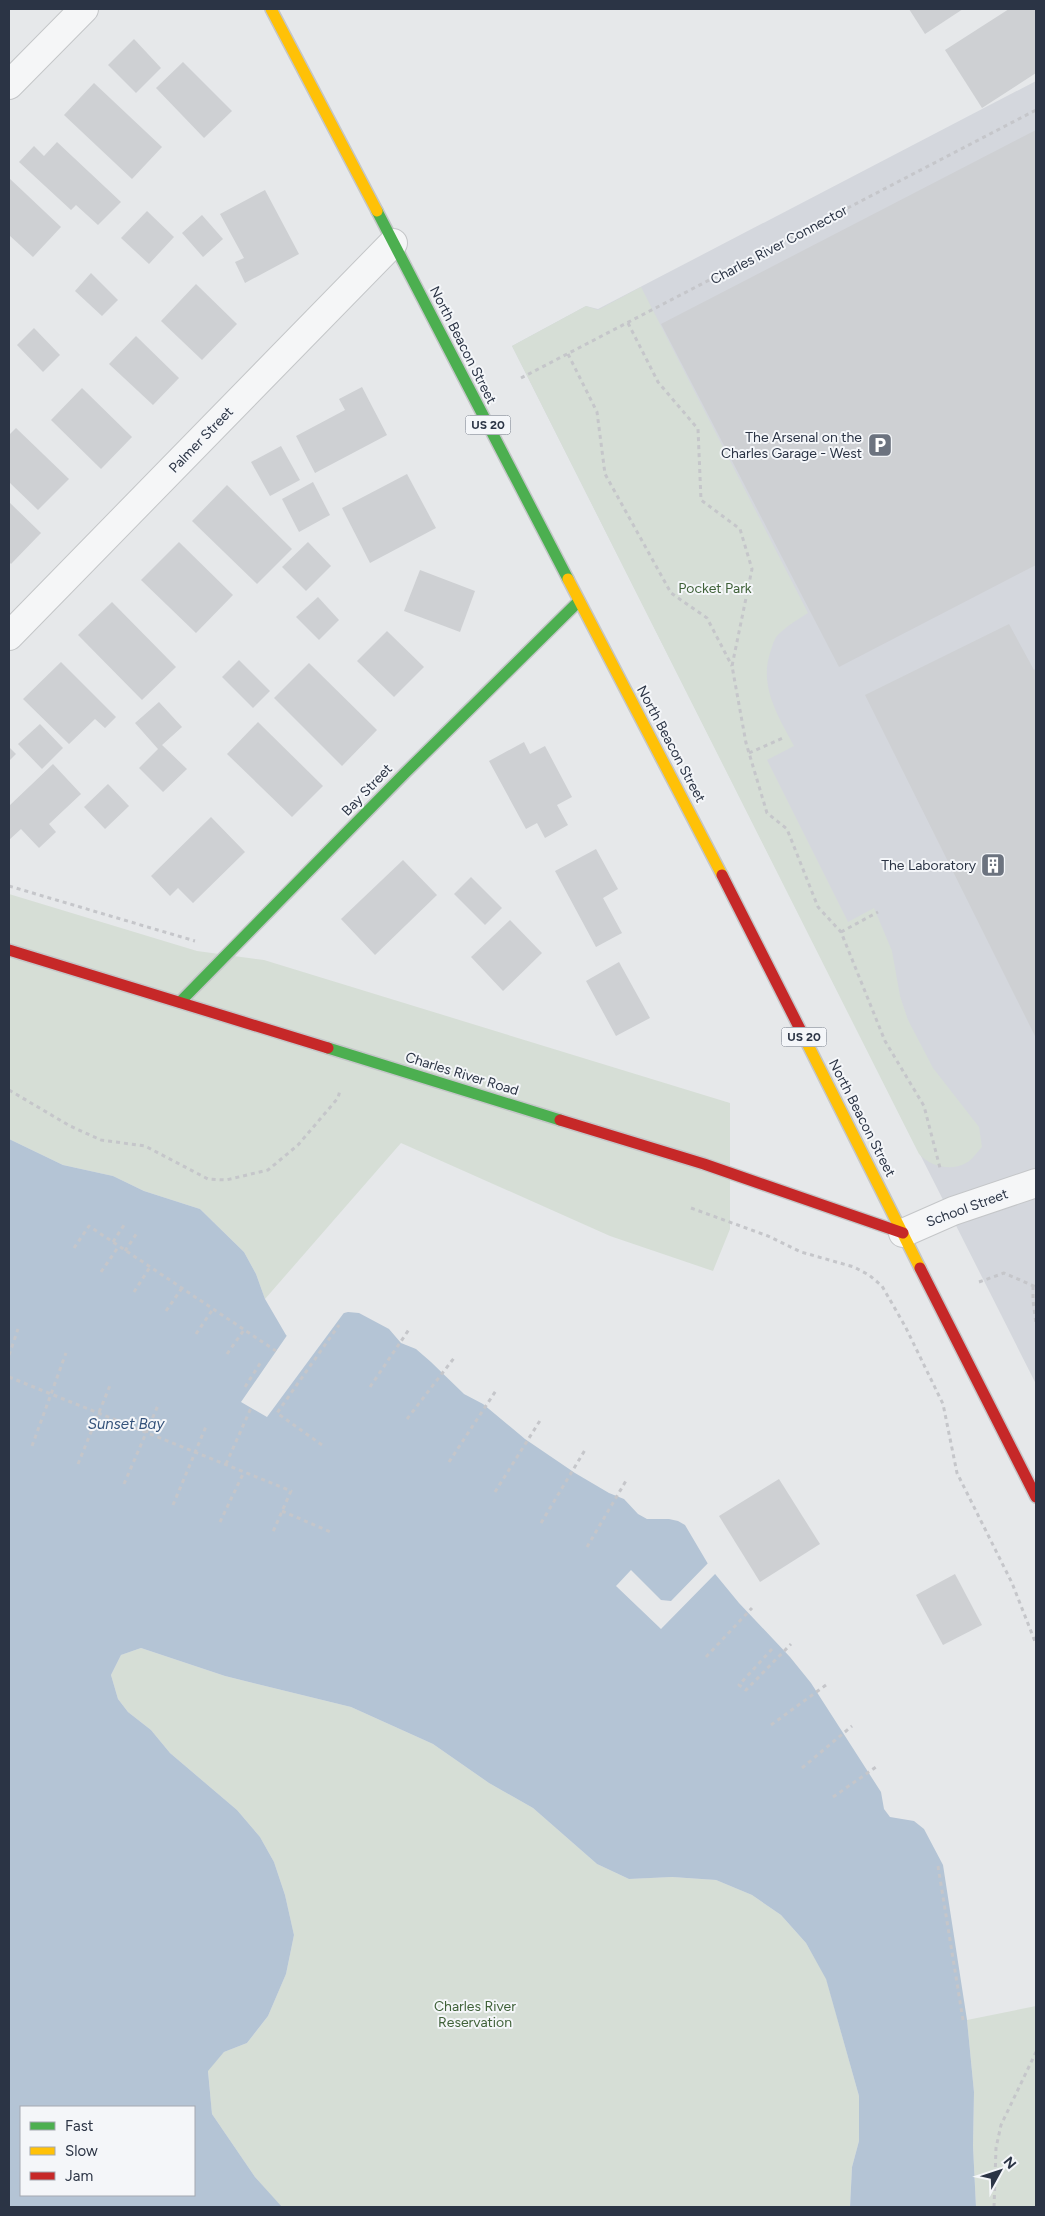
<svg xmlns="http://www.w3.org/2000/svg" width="1045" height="2216" font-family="Figtree,sans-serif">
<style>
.built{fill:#d4d7dd}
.green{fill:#d6ded6}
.water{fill:#b4c4d5;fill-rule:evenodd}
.pier{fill:#e6e8ea}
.building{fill:#ced0d3}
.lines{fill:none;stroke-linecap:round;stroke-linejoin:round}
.street-casing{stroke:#c4c6c8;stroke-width:30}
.fast-casing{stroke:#c4c6c8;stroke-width:14}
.slow-casing{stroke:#c4c6c8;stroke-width:14}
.jam-casing{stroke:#c4c6c8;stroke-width:14}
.path{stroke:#c5c6ca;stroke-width:3;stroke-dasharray:4 4;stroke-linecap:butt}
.street{stroke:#f5f6f7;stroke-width:28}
.fast{stroke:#4caf50;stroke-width:11}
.slow{stroke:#ffc107;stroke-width:11}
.jam{stroke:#c62828;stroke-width:11}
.labels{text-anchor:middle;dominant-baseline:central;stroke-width:4;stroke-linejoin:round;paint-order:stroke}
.shield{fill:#f4f6f9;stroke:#676e7b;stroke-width:1}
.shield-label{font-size:12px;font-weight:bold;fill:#2b3445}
.street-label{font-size:14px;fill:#2b3445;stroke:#f4f6f9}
.poi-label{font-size:14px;fill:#2b3445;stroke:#f4f6f9;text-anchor:end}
.park-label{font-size:14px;fill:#3f6138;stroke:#f4f6f9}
.water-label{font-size:15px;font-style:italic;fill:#34527a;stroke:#f4f6f9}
</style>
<rect width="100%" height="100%" fill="#e6e8ea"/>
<polygon class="built" points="1036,81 1036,1384 512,346 586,306 598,309"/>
<g class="green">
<path d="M 641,287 L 808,613 C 797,620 786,626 777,636 C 774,640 772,646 771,650 C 758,685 778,716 794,746 L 767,760 L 848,922 L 874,908 L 892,951 L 900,996 L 908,1020 L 933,1068 L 979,1127 L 982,1147 C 977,1152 972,1160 966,1163 C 950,1172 930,1166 919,1154 L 512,346 L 586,306 L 598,310 Z"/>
<polygon points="9,894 197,951 264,960 730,1103 730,1229 713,1271 610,1236 401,1143 265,1299 256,1274 244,1252 200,1209 144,1191 113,1176 63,1165 9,1139"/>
<polygon points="141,1648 225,1676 351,1707 433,1744 489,1783 533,1808 597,1864 629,1879 672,1877 716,1880 752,1895 781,1915 806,1943 826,1978 859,2096 859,2141 852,2167 850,2207 281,2207 255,2177 212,2114 208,2070 224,2052 247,2043 268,2016 286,1974 294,1935 285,1895 274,1862 260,1837 237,1810 170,1753 151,1730 128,1712 118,1699 111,1675 121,1655"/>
<polygon points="1036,2006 1036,2207 976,2207 973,2146 974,2092 967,2020"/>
</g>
<path class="water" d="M 9,1139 L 63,1165 L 113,1176 L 144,1191 L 200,1209 L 244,1252 L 256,1274 L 265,1299 L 286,1335 L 298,1347 L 315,1339 L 340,1314 L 348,1312 L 359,1313 L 389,1329 L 401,1343 L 416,1349 L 431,1362 L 464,1394 L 483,1404 L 525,1439 L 575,1473 L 609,1493 L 624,1499 L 638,1514 L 647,1519 L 669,1519 L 678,1521 L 685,1525 L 711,1569 L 739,1603 L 790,1657 L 811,1683 L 881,1792 L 884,1809 L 890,1817 L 914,1821 L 924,1829 L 943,1865 L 967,2020 L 974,2092 L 973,2146 L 976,2207 L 850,2207 L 852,2167 L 859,2141 L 859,2096 L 826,1979 L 806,1943 L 781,1915 L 752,1895 L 716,1880 L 672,1877 L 629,1879 L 597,1864 L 533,1808 L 489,1783 L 433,1744 L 351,1707 L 225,1676 L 141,1648 L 121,1655 L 111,1675 L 118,1699 L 128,1712 L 151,1730 L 170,1753 L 237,1810 L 260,1837 L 274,1862 L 285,1895 L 294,1935 L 286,1974 L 268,2016 L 247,2043 L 224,2052 L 208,2071 L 212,2114 L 255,2177 L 282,2207 L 9,2207 ZM 21,2107 L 194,2107 L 194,2195 L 21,2195 Z"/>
<g class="pier">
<polygon points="346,1310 267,1417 241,1402 288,1334 299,1344 314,1337 339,1312"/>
<polygon points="710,1561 717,1572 661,1629 616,1586 631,1570 661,1600 671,1601"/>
</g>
<g class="building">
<polygon points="909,9 963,9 925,34"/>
<polygon points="1009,9 1036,9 1036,73 982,108 945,50"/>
<polygon points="134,39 161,68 136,93 108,65"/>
<polygon points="183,62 232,111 204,138 156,88"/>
<polygon points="94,83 162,147 132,179 64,115"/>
<polygon points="1036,130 1036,565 839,667 661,324"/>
<polygon points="57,142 121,202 98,225 76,205 71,210 19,162 34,146 44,156"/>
<polygon points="9,178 61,227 33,257 9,235"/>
<polygon points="265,190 299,254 245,283 235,262 244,258 220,214"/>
<polygon points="147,211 174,237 149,264 121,238"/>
<polygon points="202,215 223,239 203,257 182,233"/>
<polygon points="91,273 118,300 102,316 75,291"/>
<polygon points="196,284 237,324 202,360 161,321"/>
<polygon points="34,328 60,355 43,372 17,345"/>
<polygon points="136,336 179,378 153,405 109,364"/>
<polygon points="362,387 387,435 315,473 296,436 345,410 339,399"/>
<polygon points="82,388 132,437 101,469 51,420"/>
<polygon points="16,428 69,479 38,510 9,482 9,435"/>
<polygon points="281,446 300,480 270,496 251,462"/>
<polygon points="407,474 436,528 370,563 342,508"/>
<polygon points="313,482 330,515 299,532 282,499"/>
<polygon points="227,485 292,549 257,584 192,521"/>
<polygon points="9,502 41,533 11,564 9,562"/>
<polygon points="179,542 233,595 196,633 141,580"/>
<polygon points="308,542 331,566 306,591 282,567"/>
<polygon points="420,570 475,591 460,632 404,611"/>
<polygon points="318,597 339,620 319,640 296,617"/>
<polygon points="112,602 176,667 142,700 78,635"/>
<polygon points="1009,624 1034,670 1036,668 1036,1038 865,695"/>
<polygon points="387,631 424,667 394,697 357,661"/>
<polygon points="239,660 270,691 253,708 222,677"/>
<polygon points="61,662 116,717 105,728 95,719 69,744 23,699"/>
<polygon points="309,663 377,730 342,766 274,698"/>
<polygon points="159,702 182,727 162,745 187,769 163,792 139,768 158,749 135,723"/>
<polygon points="258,722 323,786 292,817 227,754"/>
<polygon points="40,724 63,748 42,769 18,744"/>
<polygon points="524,742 530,754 545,746 572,797 557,805 568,825 545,838 537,823 526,829 489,761"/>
<polygon points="9,747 16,754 9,761"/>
<polygon points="53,764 81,794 49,824 56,832 39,848 21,829 9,840 9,806"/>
<polygon points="108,784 129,806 105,829 84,807"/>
<polygon points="211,817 245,852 193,903 178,888 170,896 151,876"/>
<polygon points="596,849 618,889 603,898 622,933 596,947 555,871"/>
<polygon points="403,860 437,895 375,955 341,919"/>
<polygon points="471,877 502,908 485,925 454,894"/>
<polygon points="510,920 542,953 503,991 471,957"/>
<polygon points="619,962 650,1018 616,1036 586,981"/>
<polygon points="779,1479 820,1544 760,1582 719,1516"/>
<polygon points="955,1574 982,1625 943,1645 916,1595"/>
</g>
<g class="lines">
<defs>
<g id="street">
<polyline points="9,85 84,9"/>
<polyline points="9,636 393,243"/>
<polyline points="903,1233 953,1211 1036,1183"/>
</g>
<g id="fast">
<polyline points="377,211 568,579"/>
<polyline points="180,1002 406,772 579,601"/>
<polyline points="328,1048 560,1120"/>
</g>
<g id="slow">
<polyline points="271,9 377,211"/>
<polyline points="568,579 722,875"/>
<polyline points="804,1037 920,1268"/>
</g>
<g id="jam">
<polyline points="722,875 804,1037"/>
<polyline points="9,950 328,1048"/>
<polyline points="560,1120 704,1164 903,1233"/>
<polyline points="920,1268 1036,1497"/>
</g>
</defs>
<use href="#street" class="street-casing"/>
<use href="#fast" class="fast-casing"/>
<use href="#slow" class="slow-casing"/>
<use href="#jam" class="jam-casing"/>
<g class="path">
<polyline points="628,323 658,382 698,429 701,500 740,529 752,569 732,666 746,743 767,813 787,829 818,907 841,932 885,1041 924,1106 940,1168"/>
<polyline points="568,354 597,412 605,474 671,593 707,618 732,666"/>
<polyline points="521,378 1036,110"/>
<polyline points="749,753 783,738"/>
<polyline points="9,886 195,941"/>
<polyline points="841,932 878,912"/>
<polyline points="9,1090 70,1126 101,1140 145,1146 208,1179 226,1180 268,1170 298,1145 338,1098 340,1090"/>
<polyline points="691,1208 768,1236 801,1252 854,1267 869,1275 882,1286 905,1326 943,1404 957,1473 1012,1583 1036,1644"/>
<polyline points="113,1242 124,1225"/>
<polyline points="74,1248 89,1226 276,1351"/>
<polyline points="125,1251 137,1233"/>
<polyline points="101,1272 119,1246"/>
<polyline points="979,1282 1004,1273 1036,1287"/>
<polyline points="1033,1286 1033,1300 1036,1324"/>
<polyline points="134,1292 150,1267"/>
<polyline points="166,1311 182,1288"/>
<polyline points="196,1334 213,1309"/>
<polyline points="227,1354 244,1330"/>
<polyline points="9,1355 18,1329"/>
<polyline points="9,1377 291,1491 272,1534"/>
<polyline points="245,1387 261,1362"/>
<polyline points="370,1387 410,1328"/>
<polyline points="407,1419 454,1358"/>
<polyline points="322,1445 277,1413 339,1325"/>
<polyline points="32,1446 66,1353"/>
<polyline points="449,1462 497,1389"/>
<polyline points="78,1464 111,1383"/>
<polyline points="226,1464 251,1408"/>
<polyline points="124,1484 159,1403"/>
<polyline points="495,1492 541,1419"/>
<polyline points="173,1505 207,1424"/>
<polyline points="282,1511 333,1533"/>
<polyline points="220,1522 244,1472"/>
<polyline points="541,1523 585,1450"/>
<polyline points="587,1547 627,1479"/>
<polyline points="772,1649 739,1685 746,1690 791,1644"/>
<polyline points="706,1657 752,1608"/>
<polyline points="771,1725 826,1685"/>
<polyline points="802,1768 852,1726"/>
<polyline points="833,1797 876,1767"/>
<polyline points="938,1866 963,2020"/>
<polyline points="994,2207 996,2148 1001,2125 1036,2052"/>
</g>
<use href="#street" class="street"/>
<use href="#fast" class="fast"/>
<use href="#slow" class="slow"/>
<use href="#jam" class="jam"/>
</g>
<defs>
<symbol id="parking-square" viewBox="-11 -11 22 22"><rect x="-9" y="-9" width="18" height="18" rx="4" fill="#6c737f" stroke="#f4f6f9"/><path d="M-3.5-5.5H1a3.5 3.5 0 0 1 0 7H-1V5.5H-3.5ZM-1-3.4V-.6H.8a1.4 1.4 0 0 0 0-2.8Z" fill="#fff"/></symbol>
<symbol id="building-square" viewBox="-11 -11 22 22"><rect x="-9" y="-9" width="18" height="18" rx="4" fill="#6c737f" stroke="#f4f6f9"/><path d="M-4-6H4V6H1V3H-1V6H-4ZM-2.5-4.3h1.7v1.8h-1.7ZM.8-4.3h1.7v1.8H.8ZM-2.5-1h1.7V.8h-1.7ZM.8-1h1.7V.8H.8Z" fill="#fff"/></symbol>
</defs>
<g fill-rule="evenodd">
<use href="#parking-square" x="866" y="431" width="28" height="28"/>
<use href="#building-square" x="979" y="851" width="28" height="28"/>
</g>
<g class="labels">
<g class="shield">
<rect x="465.5" y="415.5" width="45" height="19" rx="4"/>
<rect x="781.5" y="1027.5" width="45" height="19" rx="4"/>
</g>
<g class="shield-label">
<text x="488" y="425">US 20</text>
<text x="804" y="1037">US 20</text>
</g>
<g class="street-label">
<text transform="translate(779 245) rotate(-28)">Charles River Connector</text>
<text transform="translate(463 345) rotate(63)">North Beacon Street</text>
<text transform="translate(201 440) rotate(-46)">Palmer Street</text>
<text transform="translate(671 744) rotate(62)">North Beacon Street</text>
<text transform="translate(367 790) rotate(-46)">Bay Street</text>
<text transform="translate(462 1074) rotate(17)">Charles River Road</text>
<text transform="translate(862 1118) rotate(63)">North Beacon Street</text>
<text transform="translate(967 1208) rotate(-20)">School Street</text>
</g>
<g class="poi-label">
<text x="862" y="437">The Arsenal on the<tspan x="862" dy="16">Charles Garage - West</tspan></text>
<text x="976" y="865">The Laboratory</text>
</g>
<g class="park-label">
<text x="715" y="588">Pocket Park</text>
<text x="475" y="2006">Charles River<tspan x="475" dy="16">Reservation</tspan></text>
</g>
<g class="water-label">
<text x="126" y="1424">Sunset Bay</text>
</g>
</g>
<rect width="1045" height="2216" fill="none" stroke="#2b3445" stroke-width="20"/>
<rect x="20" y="2106" width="175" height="90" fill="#f4f6f9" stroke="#a4a8b1"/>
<rect x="30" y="2122" width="25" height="8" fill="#4caf50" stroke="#a4a8b1"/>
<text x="65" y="2131" font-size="15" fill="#2b3445">Fast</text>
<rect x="30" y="2147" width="25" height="8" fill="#ffc107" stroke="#a4a8b1"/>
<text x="65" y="2156" font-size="15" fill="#2b3445">Slow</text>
<rect x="30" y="2172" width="25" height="8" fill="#c62828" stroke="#a4a8b1"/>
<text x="65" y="2181" font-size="15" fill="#2b3445">Jam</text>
<g transform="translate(1000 2171) rotate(50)" stroke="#f4f6f9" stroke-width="4" paint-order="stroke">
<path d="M0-4L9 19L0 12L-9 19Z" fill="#2b3445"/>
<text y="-8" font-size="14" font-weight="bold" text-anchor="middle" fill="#2b3445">N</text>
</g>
</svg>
